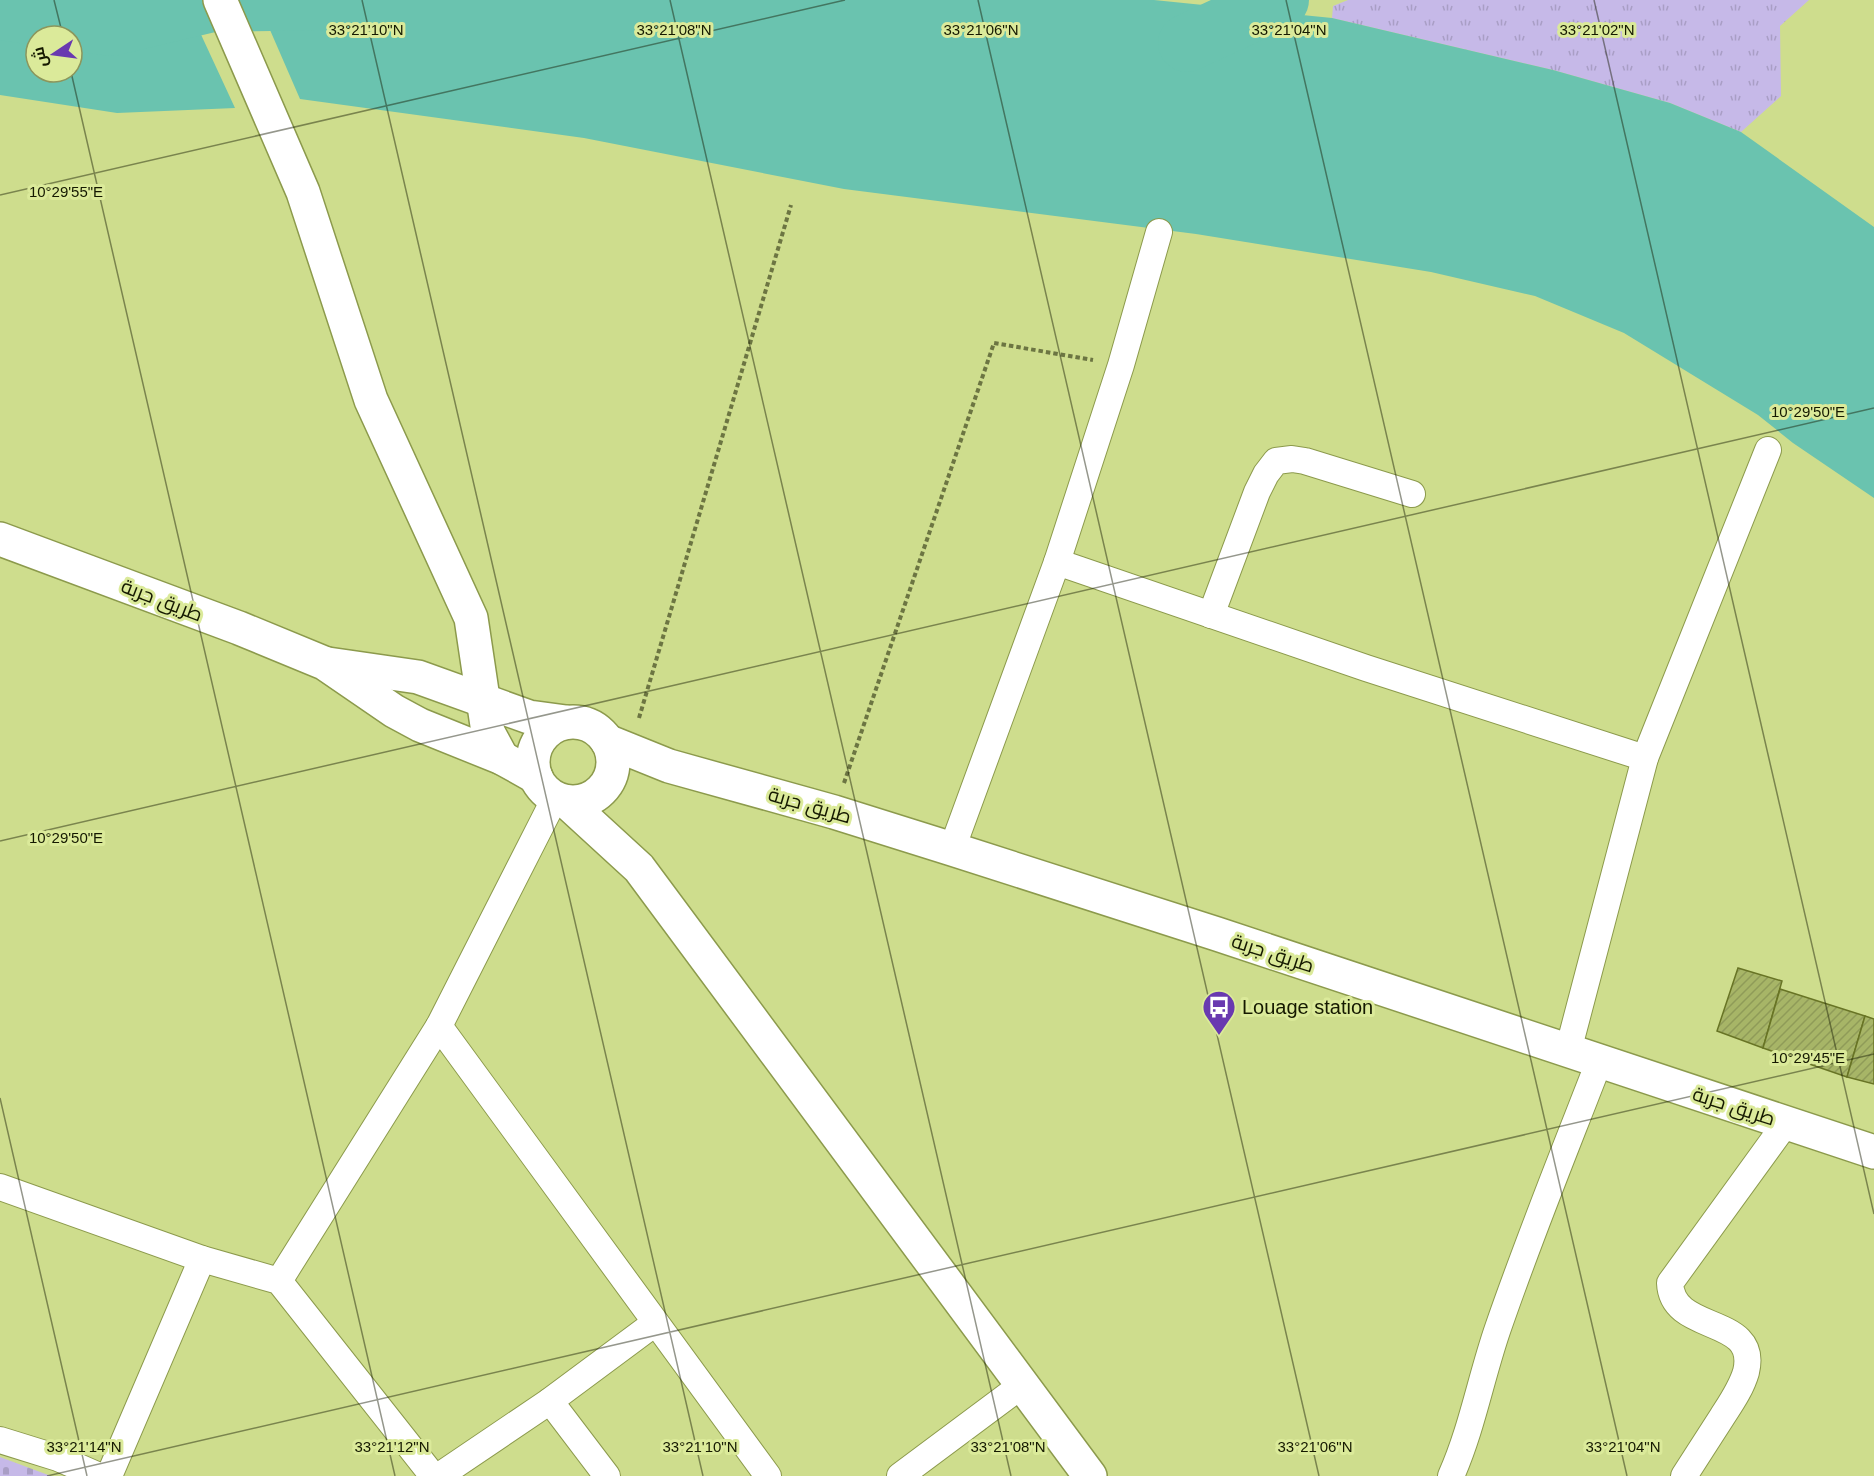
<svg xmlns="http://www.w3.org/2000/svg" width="1874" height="1476" font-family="Helvetica,Cairo,sans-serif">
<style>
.grass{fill:url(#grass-tufts)}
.cemetery{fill:url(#cemetery-stones)}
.water{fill:#6ac3af;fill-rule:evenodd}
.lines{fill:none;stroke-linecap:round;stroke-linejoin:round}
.river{stroke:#6ac3af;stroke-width:58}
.building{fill:url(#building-hatch);stroke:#687425;stroke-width:1.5}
.minor-casing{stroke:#8c9a4c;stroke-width:28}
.secondary-casing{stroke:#8c9a4c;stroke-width:36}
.path{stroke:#6c7542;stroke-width:4;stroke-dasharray:4.5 3;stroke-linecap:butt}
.minor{stroke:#fff;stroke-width:26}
.secondary{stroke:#fff;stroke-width:33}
.ticks{fill:none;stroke:#151900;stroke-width:1.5;stroke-opacity:0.45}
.labels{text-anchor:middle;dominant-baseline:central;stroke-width:6;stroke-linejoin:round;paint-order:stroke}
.street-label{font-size:20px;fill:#151900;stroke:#dbea9a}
.poi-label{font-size:20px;fill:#151900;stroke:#dbea9a;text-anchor:start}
.ticks-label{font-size:15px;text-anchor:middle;fill:#151900;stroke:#dbea9a;stroke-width:6;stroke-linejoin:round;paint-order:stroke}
</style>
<defs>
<pattern id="grass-tufts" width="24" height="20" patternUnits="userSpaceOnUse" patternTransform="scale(1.5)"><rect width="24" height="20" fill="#c6b9e8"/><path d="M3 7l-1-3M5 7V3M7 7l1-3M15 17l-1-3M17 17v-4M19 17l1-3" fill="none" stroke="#a99ec5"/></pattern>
<pattern id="cemetery-stones" width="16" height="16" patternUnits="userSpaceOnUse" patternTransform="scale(1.5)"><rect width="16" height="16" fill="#c6b9e8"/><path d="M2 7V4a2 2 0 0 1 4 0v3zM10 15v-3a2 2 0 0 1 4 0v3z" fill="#a99ec5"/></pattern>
<pattern id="building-hatch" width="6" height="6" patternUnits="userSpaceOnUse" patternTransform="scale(1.5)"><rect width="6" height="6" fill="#a7b567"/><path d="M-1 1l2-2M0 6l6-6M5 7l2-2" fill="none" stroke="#8f9b58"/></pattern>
</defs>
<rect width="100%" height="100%" fill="#cedd8d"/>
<polygon class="grass" points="1348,0 1809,0 1780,26 1781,96 1741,132 1670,103 1553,70 1332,18 1333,6"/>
<polygon class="cemetery" points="0,1457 51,1476 0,1476"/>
<g class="water">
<path d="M 0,0 L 185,0 L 235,108 L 117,113 L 0,95 ZM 36,36 L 72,36 L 72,72 L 36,72 Z"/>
<polygon points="257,0 1154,0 1332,18 1553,70 1670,103 1741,132 1874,227 1874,498 1793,443 1758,415 1624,333 1535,296 1431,272 1196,234 844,189 584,138 300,99"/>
</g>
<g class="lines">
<g class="river">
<polyline points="0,11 111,27 212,3 339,1"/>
<polyline points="1187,43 1280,0"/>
</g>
</g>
<g class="building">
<polygon points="1738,968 1782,981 1763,1048 1717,1031"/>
<polygon points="1780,989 1865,1016 1847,1077 1763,1048"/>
<polygon points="1865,1016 1874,1019 1874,1084 1847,1077"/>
</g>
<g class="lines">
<defs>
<g id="minor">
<polyline points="1057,562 1366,668 1645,758"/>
<polyline points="1211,615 1257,492 1266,474 1276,461 1292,459 1305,461 1412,494"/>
<polyline points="952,849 1057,562 1121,365 1159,232"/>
<polyline points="439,1026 768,1476"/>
<polyline points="1568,1051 1645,758 1768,450"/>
<polyline points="0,1187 202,1259 279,1281 433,1476"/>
<polyline points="279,1281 439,1026 555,798"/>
<polyline points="550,1401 607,1476"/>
<polyline points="0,1440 58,1458 99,1476"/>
<polyline points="109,1476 202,1259"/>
<polyline points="439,1476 550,1401 655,1323"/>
<polyline points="900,1476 1022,1385"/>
<path d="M 1451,1476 C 1472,1429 1481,1377 1498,1328 C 1529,1238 1565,1150 1599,1062"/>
<path d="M 1684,1476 C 1697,1456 1709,1437 1722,1417 C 1731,1403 1741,1389 1746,1372 C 1760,1314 1672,1335 1670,1283 L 1786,1123"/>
</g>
<g id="secondary">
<polyline points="220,0 303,192 371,400 471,618 488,732 502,758"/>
<polyline points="0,539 239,628 324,663 394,711 420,725 502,758 536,777"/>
<polyline points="328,664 418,677 529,717 566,722"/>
<circle cx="573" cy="762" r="40"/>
<polyline points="607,741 669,766 834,812 952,849 1217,934 1874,1152"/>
<polyline points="567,802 639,868 1090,1476"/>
</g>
</defs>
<use href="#minor" class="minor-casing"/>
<use href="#secondary" class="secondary-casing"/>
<g class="path">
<polyline points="639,718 791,205"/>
<polyline points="844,783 994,343 1093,360"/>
</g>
<use href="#minor" class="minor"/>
<use href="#secondary" class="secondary"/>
</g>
<path class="ticks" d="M 54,0 L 63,36M 362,0 L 703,1476M 670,0 L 1011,1476M 978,0 L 1319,1476M 1286,0 L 1627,1476M 1594,0 L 1874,1214M 71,72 L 395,1476M 0,195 L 845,0M 0,841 L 1874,408M 0,1098 L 87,1476M 47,1476 L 1874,1054"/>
<defs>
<symbol id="bus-pin" viewBox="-11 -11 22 30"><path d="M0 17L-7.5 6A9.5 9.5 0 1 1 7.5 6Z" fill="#6939b0" stroke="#dbea9a"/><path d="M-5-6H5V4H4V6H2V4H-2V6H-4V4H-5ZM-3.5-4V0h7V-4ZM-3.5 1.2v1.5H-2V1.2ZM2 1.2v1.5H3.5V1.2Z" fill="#fff"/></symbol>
</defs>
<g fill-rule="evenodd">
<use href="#bus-pin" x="1200" y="988" width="38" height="52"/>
</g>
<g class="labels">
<g class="street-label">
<text transform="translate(162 600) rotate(21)">طريق جربة</text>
<text transform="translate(810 805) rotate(16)">طريق جربة</text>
<text transform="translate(1273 953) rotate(18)">طريق جربة</text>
<text transform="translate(1734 1106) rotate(18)">طريق جربة</text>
</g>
<g class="poi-label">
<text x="1242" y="1007">Louage station</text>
</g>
</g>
<g class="ticks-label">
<text x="366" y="35">33°21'10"N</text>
<text x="674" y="35">33°21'08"N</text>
<text x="981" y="35">33°21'06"N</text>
<text x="1289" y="35">33°21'04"N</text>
<text x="1597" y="35">33°21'02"N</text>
<text x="66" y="197">10°29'55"E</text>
<text x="1808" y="417">10°29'50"E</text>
<text x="66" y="843">10°29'50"E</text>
<text x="1808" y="1063">10°29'45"E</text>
<text x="84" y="1452">33°21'14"N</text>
<text x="392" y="1452">33°21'12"N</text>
<text x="700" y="1452">33°21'10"N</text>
<text x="1008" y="1452">33°21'08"N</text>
<text x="1315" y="1452">33°21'06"N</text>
<text x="1623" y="1452">33°21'04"N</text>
</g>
<g transform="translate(54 54) rotate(257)"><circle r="28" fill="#dbea9a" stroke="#8c965c" stroke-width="1.5"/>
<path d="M0-4.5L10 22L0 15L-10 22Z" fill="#6939b0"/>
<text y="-9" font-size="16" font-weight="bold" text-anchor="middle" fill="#151900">ش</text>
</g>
</svg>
